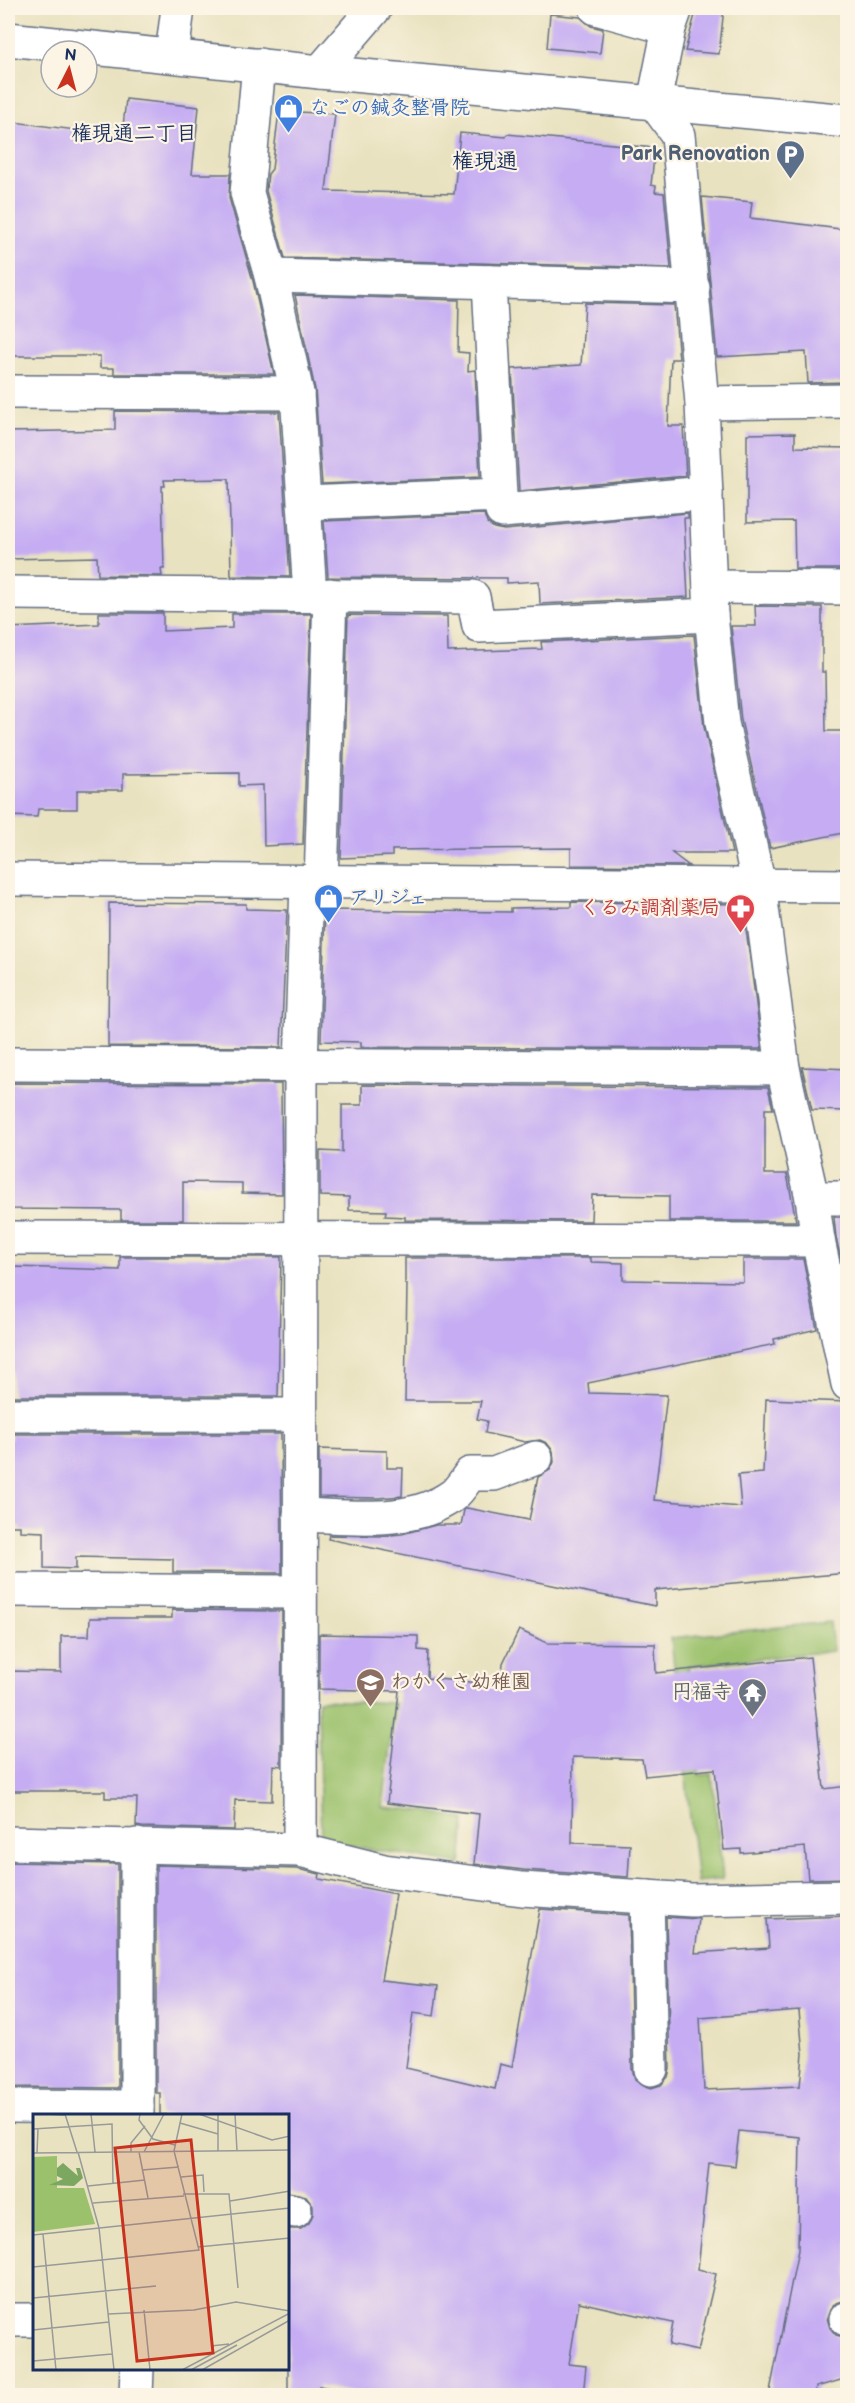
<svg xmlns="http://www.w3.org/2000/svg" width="855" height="2403" font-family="'Balsamiq Sans','Klee One',sans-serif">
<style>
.green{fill:#9bc16c;stroke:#5b7865;stroke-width:1.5}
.building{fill:#c6adf3;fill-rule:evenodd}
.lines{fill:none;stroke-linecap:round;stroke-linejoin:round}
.minor-casing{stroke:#636e80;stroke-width:36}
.minor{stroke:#fff;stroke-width:33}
.labels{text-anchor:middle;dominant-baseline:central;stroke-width:4.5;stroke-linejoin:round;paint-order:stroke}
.shop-label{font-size:20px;font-weight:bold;fill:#366cbe;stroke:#fcf5e5;text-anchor:start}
.service-label{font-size:20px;font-weight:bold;fill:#4e5e75;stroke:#fcf5e5;text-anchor:end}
.health-label{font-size:20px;font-weight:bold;fill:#be3a42;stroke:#fcf5e5;text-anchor:end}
.education-label{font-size:20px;font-weight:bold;fill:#785e54;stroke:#fcf5e5;text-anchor:start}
.worship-label{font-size:20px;font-weight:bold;fill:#5b616d;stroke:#fcf5e5;text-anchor:end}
.neighbourhood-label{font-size:21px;font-weight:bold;fill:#1b2f5e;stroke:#fcf5e5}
.quarter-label{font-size:22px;font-weight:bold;fill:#1b2f5e;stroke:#fcf5e5}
.inset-road{fill:none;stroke:#979a99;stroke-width:1.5}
.view{fill:#c8321e;fill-opacity:0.15;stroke:#c8321e;stroke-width:3}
.inset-edge{fill:none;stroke:#1b2f5e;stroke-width:3}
</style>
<rect width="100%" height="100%" fill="#fcf5e5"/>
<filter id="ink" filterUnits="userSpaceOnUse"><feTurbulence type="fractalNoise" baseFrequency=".0167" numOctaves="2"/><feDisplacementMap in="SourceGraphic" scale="12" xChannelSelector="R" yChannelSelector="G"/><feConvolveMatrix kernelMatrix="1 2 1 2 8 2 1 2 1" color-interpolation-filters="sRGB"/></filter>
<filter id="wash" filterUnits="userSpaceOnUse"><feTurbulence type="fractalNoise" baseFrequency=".008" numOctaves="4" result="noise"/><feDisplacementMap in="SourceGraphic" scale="24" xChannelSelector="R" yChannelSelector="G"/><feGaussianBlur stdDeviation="1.35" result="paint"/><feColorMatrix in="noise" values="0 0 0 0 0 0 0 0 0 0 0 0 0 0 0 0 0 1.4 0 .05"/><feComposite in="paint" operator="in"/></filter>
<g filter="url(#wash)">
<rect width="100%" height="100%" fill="#e9e2c0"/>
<g class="green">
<polygon points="830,1622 833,1651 688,1666 699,1775 712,1774 723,1879 697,1882 671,1638"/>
<polygon points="318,1700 395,1703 383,1807 425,1811 465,1819 461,1864 321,1841"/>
</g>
<g id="blocks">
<g class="building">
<polygon points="697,8 724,8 719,54 685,51"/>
<polygon points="550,14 580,17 591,26 603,29 600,53 547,48"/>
<polygon points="126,99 199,107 192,174 230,174 229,198 253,281 274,374 114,374 114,368 100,368 100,356 8,356 8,140 12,140 14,122 122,136"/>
<polygon points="279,111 335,114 326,191 454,194 460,133 506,137 507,134 655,148 651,185 656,186 655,192 664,193 671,268 285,258 266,191 268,174 272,169"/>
<polygon points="702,197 752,202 750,218 848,230 848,382 808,383 806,352 717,357"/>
<polygon points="295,295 459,300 458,352 469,353 468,371 475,370 480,477 322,484 315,389"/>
<polygon points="585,303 674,305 679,359 671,359 668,426 683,426 686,476 519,491 512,369 581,365"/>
<polygon points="115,411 279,412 290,577 231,576 229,479 164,480 165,486 162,486 164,569 161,569 162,576 98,575 97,557 8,559 8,432 115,430"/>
<polygon points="795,433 795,447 848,448 848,569 795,569 794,521 747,522 747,434"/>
<polygon points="688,513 688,518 684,518 688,597 540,604 539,581 507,583 507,578 328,577 324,521 484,514 487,523 494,528 504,530"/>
<polygon points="755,606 822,607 822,672 825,672 826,731 848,731 848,832 770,848 741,720 731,626 756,626"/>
<polygon points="99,613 163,613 163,631 232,628 232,614 311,614 303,844 264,846 263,785 239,786 239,773 123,774 123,790 77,790 77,809 38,809 37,817 8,816 8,628 99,624"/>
<polygon points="348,615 447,616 448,652 542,649 541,642 694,635 704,727 732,853 672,853 689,866 571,865 571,848 392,850 392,856 341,858"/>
<polygon points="571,902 739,904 743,907 762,1049 361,1047 361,1042 321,1041 325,910 511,912 511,908 571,907"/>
<polygon points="109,903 246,904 246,909 287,910 281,1047 108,1046"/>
<polygon points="802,1067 848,1069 848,1111 812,1110"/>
<polygon points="8,1083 281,1084 282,1194 242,1193 242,1183 183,1182 183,1220 121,1220 121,1210 8,1209"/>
<polygon points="362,1085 768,1087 773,1109 765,1109 765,1174 787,1174 796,1221 669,1221 669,1196 592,1195 591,1221 405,1220 405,1217 385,1216 386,1211 349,1210 349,1197 320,1196 320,1151 342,1152 342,1105 362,1105"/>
<polygon points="834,1217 848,1217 848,1290 836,1237"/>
<polygon points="120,1257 281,1257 278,1396 12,1396 12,1367 8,1367 8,1295 14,1295 14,1267 120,1270"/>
<polygon points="405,1258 591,1258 591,1262 623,1263 623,1280 743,1282 743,1259 803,1259 817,1329 774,1339 775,1344 588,1383 589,1393 667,1395 654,1500 741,1507 738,1475 763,1473 766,1399 848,1402 848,1573 655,1590 655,1606 328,1539 329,1535 380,1536 402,1534 436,1525 461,1525 464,1510 467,1508 529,1520 538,1477 550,1470 554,1462 553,1451 547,1443 540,1440 525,1442 485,1433 487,1421 477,1419 481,1401 405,1401 407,1284 405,1284"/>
<polygon points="11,1434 281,1434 282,1573 173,1572 173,1559 76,1557 76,1569 44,1568 44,1532 20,1531 20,1526 8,1526 8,1440 11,1440"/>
<polygon points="319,1449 387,1451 387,1468 403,1468 402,1496 378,1498 319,1497"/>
<polygon points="172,1610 282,1611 281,1766 273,1765 272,1801 235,1800 234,1830 142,1827 136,1826 137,1798 105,1798 105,1791 8,1791 8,1671 61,1672 61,1636 89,1636 90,1618 172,1618"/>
<polygon points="519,1630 547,1643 655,1644 656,1673 810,1657 824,1789 848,1786 848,1878 808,1879 805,1847 741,1853 741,1849 724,1850 715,1769 645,1776 642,1759 573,1757 572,1843 630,1845 628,1877 524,1870 474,1864 479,1814 387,1803 399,1691 319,1689 319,1634 418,1636 418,1650 428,1651 427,1678 501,1685 503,1663"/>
<polygon points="8,1862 118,1864 118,2088 8,2087"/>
<path d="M 156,1865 L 297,1869 L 320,1874 L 319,1879 L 396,1894 L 381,1980 L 438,1986 L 434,2016 L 413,2013 L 406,2068 L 495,2089 L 500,2064 L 512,2067 L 540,1909 L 629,1915 L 632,2069 L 635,2079 L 642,2085 L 651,2088 L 661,2085 L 668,2077 L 670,2069 L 666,1917 L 699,1919 L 695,1953 L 769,1948 L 767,1919 L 848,1916 L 848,2300 L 836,2303 L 830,2310 L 827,2318 L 830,2328 L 836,2335 L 848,2338 L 848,2378 L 816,2387 L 814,2396 L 769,2396 L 798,2250 L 800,2137 L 739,2131 L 735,2166 L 709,2163 L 698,2269 L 716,2274 L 698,2351 L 669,2345 L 673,2323 L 579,2302 L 569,2364 L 586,2366 L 583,2396 L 373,2396 L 319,2386 L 318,2396 L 288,2396 L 288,2229 L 301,2229 L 309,2223 L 313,2214 L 313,2205 L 306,2196 L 288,2192 L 288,2115 L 160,2115 L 160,2093 L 156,2093 ZM 799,2010 L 803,2054 L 800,2086 L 704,2090 L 700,2018 Z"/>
</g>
</g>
</g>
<g filter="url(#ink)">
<use href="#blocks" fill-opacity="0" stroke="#636e80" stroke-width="1.5"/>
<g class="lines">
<defs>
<g id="minor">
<polyline points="596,8 669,28"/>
<polyline points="676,8 669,28 654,102 678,135 702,403 711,615 722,723 759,885 783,1068 812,1198 818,1240 848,1384"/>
<polyline points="8,39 320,72 848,121"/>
<polyline points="172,55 178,8"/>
<polyline points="259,65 247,193 271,276 297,393 310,595"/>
<polyline points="320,72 375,8"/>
<polyline points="271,276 693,287"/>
<polyline points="489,282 500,495"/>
<polyline points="8,392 297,393"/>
<polyline points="702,403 848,401"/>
<polyline points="305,503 500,495 502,511 706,493"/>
<polyline points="710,587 848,588"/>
<polyline points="8,593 473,597 479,626 711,615"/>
<polyline points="8,879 848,886"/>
<polyline points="321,883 330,595"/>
<polyline points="8,1064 783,1068"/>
<polyline points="812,1198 848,1198"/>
<polyline points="8,1238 818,1240"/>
<polyline points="8,1415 301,1415"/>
<path d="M 300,1515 C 349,1516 410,1526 452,1496 C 459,1491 465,1481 470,1474 L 494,1474 L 536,1458"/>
<polyline points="8,1590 300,1592"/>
<polyline points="8,1843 300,1850 384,1871 522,1889 692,1900 848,1897"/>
<polyline points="300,1850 301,1065 307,883"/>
<polyline points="647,1897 651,2069"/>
<polyline points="8,2106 137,2107"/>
<polyline points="137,2115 137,1845"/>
<polyline points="288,2210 295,2211"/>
<polyline points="846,2319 848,2319"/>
<polyline points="8,2320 34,2320"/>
<polyline points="136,2396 137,2368"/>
</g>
</defs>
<use href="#minor" class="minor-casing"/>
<use href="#minor" class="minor"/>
</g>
</g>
<defs>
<symbol id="shop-pin" viewBox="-11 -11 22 30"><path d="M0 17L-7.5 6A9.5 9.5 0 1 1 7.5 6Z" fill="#3f7fe0" stroke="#fcf5e5"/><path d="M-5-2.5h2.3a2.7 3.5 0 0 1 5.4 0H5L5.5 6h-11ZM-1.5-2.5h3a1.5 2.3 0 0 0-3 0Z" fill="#fff"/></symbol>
<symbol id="parking-pin" viewBox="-11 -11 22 30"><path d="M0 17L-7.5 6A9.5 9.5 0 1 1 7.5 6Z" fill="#5c6f8a" stroke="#fcf5e5"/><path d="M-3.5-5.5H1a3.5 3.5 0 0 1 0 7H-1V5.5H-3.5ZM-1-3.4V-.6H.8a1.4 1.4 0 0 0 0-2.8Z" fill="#fff"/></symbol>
<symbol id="pharmacy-pin" viewBox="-11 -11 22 30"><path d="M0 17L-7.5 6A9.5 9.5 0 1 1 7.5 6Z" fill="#e0444e" stroke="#fcf5e5"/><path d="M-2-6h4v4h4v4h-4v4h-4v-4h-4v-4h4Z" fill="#fff"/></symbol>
<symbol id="school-pin" viewBox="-11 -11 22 30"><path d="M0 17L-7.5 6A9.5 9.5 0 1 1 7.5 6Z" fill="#8d6e63" stroke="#fcf5e5"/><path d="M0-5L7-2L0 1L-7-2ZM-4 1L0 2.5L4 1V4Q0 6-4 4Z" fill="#fff"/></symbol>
<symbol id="temple-pin" viewBox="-11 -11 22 30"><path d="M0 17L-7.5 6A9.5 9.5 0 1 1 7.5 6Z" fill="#6b7280" stroke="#fcf5e5"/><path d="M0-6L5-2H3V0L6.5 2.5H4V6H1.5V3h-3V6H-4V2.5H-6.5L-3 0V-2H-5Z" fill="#fff"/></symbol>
</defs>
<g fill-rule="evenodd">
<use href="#shop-pin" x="272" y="92" width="33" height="45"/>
<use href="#parking-pin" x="774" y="138" width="33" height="45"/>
<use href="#shop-pin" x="312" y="882" width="33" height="45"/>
<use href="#pharmacy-pin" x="724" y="892" width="33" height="45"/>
<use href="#school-pin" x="354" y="1666" width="33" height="45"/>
<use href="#temple-pin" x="736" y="1676" width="33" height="45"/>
</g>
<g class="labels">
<g class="shop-label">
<text x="310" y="108">なごの鍼灸整骨院</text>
<text x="349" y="898">アリジェ</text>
</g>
<g class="service-label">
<text x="770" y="154">Park Renovation</text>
</g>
<g class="health-label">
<text x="720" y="908">くるみ調剤薬局</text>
</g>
<g class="education-label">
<text x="391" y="1682">わかくさ幼稚園</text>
</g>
<g class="worship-label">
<text x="732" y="1692">円福寺</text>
</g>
<g class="neighbourhood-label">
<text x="134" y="133">権現通二丁目</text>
</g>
<g class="quarter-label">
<text x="485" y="161">権現通</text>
</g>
</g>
<g transform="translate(33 2114)">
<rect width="256" height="256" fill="#e9e2c0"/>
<path d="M 24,42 L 24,74 L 51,74 L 62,110 L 0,118 L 0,43 Z" fill="#9bc16c"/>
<path d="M 30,49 L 45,62 L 43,54 L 47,54 L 50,64 L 41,72 L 16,71 L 30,65 L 24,62 L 24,54 Z" fill="#7ca760"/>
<path class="inset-road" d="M 12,0 L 32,1M 32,0 L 44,38M 58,0 L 62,38M 107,0 L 106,6 L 120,25 L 142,31M 166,0 L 239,26 L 257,22M 185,0 L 185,37M 202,0 L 204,37M 147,9 L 185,20M 0,15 L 79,10 L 80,70M 45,38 L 66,114 L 81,256M 98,38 L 98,29 L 112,12M 106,38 L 115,84M 111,38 L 131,0M 0,39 L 257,36M 4,39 L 5,15M 109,56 L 146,53M 148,63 L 170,61 L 171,78M 55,72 L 112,66M 150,80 L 196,80 L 205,174M 197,87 L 257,77M 60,89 L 151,82M 10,120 L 23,256M 0,121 L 257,94M 165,133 L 257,124M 0,153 L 166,136 L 141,37 L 149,0M 0,184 L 123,172M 111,196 L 117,256M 75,200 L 161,196 L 203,188 L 257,197M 0,216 L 76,208M 178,232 L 196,230M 0,247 L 79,240M 149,256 L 257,199M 158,256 L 204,231M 169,256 L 257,206"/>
<path class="view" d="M 158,26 L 180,239 L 104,247 L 82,34 Z"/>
<rect width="256" height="256" class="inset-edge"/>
</g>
<rect width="855" height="2403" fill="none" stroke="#fcf5e5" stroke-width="30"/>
<g transform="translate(69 69) rotate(6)"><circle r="28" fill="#fcf5e5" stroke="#a2a6af" stroke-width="1.5"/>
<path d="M0-4.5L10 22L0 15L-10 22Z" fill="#c8321e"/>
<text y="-9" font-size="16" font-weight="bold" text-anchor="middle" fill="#1b2f5e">N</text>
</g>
</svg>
